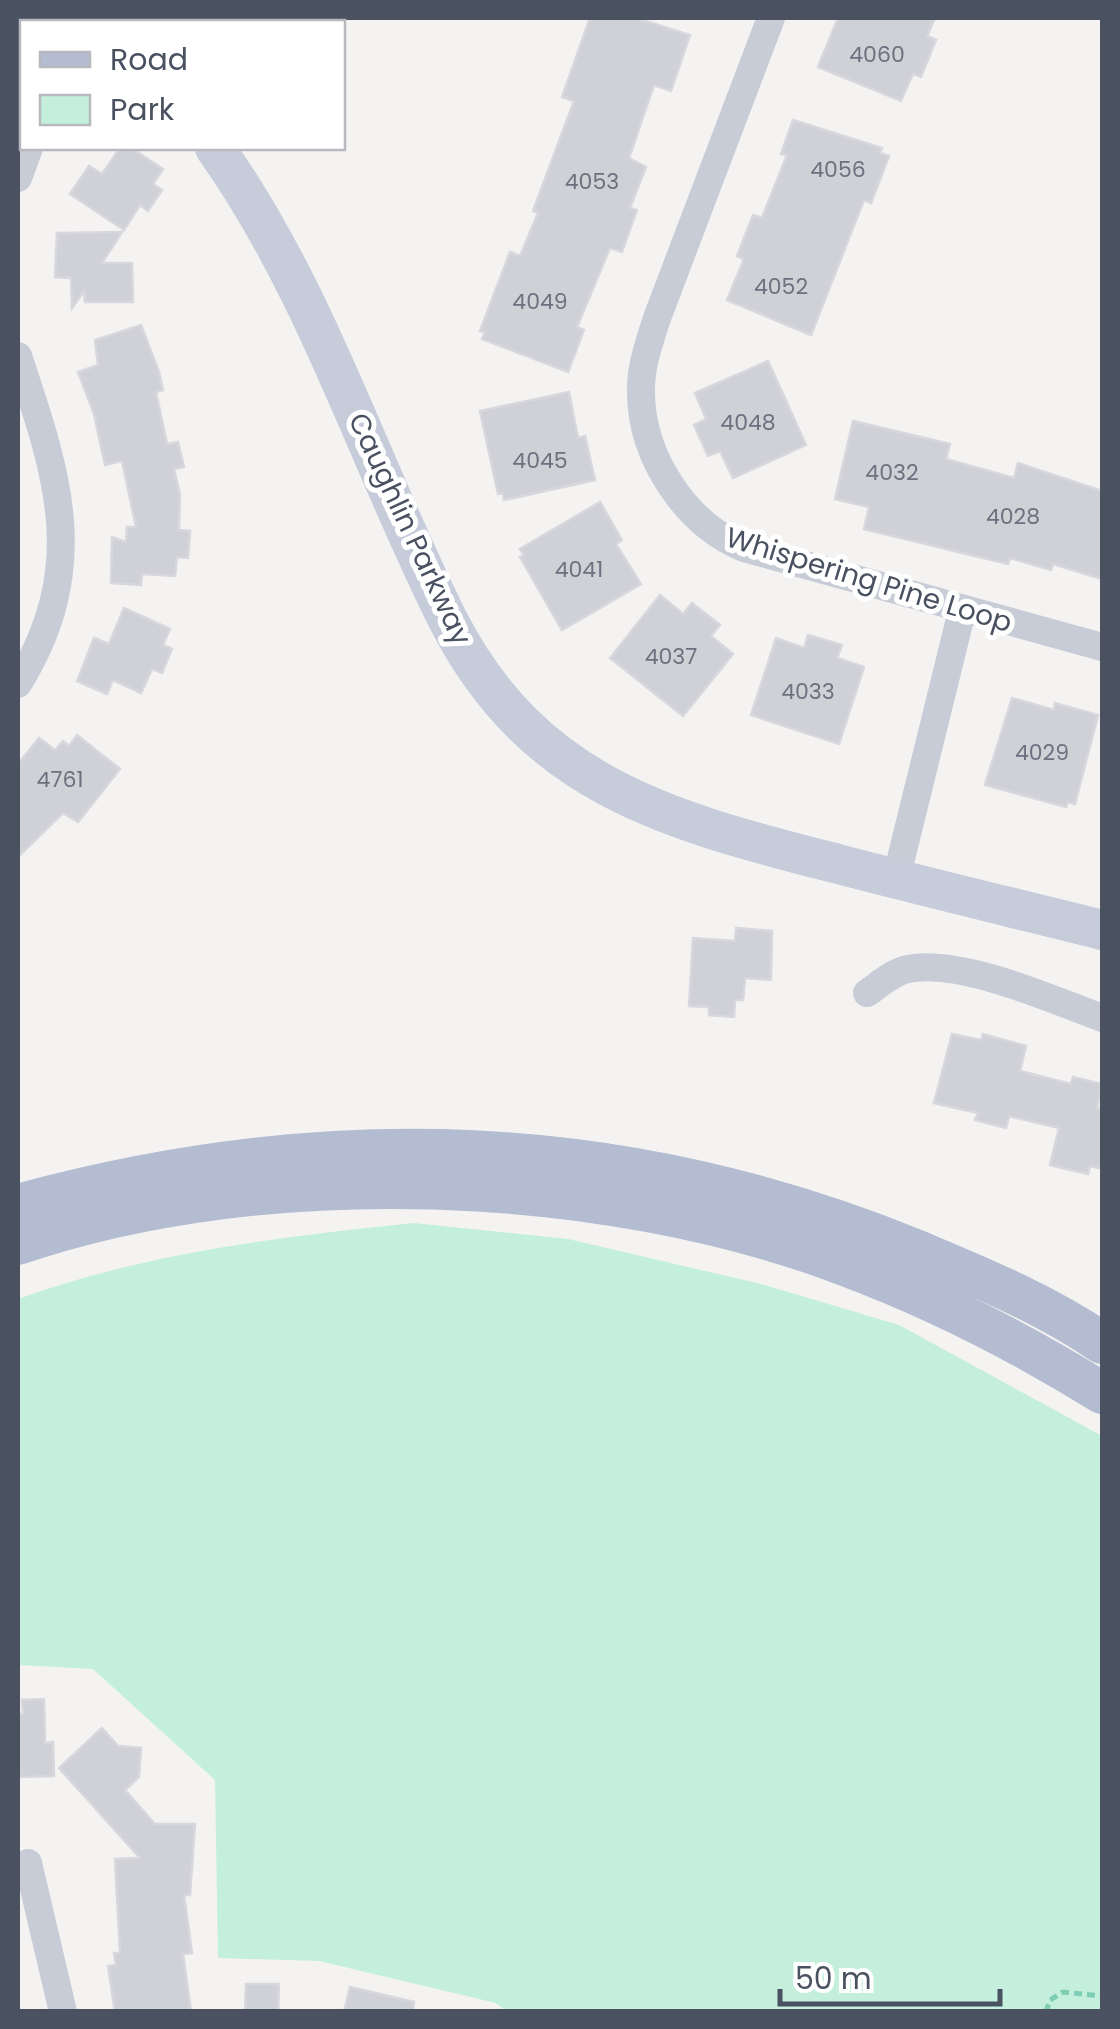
<svg xmlns="http://www.w3.org/2000/svg" width="1120" height="2029" font-family="Poppins,sans-serif">
<style>
.green{fill:#c4efdd}
.building{fill:#cfd1d6;stroke:#d7d7dd;stroke-width:2.5}
.lines{fill:none;stroke-linecap:round;stroke-linejoin:round}
.path{stroke:#7ccdb4;stroke-width:5;stroke-dasharray:8 5;stroke-linecap:butt}
.street{stroke:#c7ccd6;stroke-width:28}
.secondary{stroke:#c6ccda;stroke-width:40}
.primary{stroke:#b3bcd0;stroke-width:42}
.labels{text-anchor:middle;dominant-baseline:central;stroke-width:10;stroke-linejoin:round;paint-order:stroke}
.number-label{font-size:22px;fill:#6b717e}
.street-label{font-size:28px;fill:#4a5160;stroke:#fff}
</style>
<rect width="100%" height="100%" fill="#f4f3f2"/>
<path class="green" d="M 414,1223 L 568,1239 L 761,1284 L 899,1325 L 1102,1436 L 1102,2011 L 506,2011 L 496,2003 L 319,1961 L 218,1958 L 215,1780 L 93,1669 L 18,1665 L 18,1299 C 146,1253 278,1237 414,1223 Z"/>
<g class="building">
<polygon points="590,18 636,18 690,35 671,91 654,85 629,158 646,167 630,208 637,210 622,252 610,248 577,327 584,330 568,372 482,339 485,332 480,331 510,252 520,256 538,213 533,211 574,101 562,97"/>
<polygon points="838,18 935,18 927,36 936,40 921,77 913,74 901,101 818,67"/>
<polygon points="793,120 882,148 880,153 889,156 871,203 864,200 811,335 727,300 744,259 737,256 753,215 762,218 787,155 781,154"/>
<polygon points="120,148 131,148 163,169 153,184 162,190 148,211 140,205 124,230 70,194 89,166 102,174"/>
<polygon points="122,232 102,263 132,263 133,302 85,302 84,291 72,308 71,278 55,277 57,233"/>
<polygon points="141,325 159,372 163,390 156,392 167,444 178,442 184,467 174,469 180,495 179,530 190,531 188,558 177,557 175,576 142,574 141,585 111,583 112,537 126,542 127,527 136,527 122,461 105,465 94,414 78,372 98,365 95,340"/>
<polygon points="768,361 806,445 733,478 720,451 708,456 694,425 706,419 695,393"/>
<polygon points="569,392 578,438 585,436 595,480 504,500 503,493 498,494 480,411"/>
<polygon points="853,421 950,444 946,459 1014,478 1018,463 1102,491 1102,579 1053,564 1051,570 1010,558 1008,564 864,529 869,507 835,499"/>
<polygon points="600,502 622,540 616,544 641,584 562,630 520,557 524,555 520,549"/>
<polygon points="660,595 683,614 692,603 720,625 711,636 733,654 683,716 610,658"/>
<polygon points="124,608 170,629 163,645 172,649 162,673 152,669 141,693 113,680 107,694 77,681 94,638 109,644"/>
<polygon points="808,635 842,645 837,658 864,667 839,744 751,715 776,638 804,648"/>
<polygon points="1012,698 1054,710 1055,703 1098,715 1075,804 1068,802 1066,807 985,785"/>
<polygon points="77,735 120,769 78,822 63,813 18,857 18,764 39,738 55,750 63,741 69,746"/>
<polygon points="736,928 772,931 771,980 745,978 743,1000 735,1000 734,1017 709,1015 709,1007 689,1006 693,938 735,941"/>
<polygon points="952,1034 981,1040 983,1034 1026,1046 1020,1071 1071,1084 1073,1077 1102,1084 1097,1108 1102,1109 1102,1169 1090,1166 1088,1174 1050,1165 1059,1128 1009,1116 1006,1128 975,1120 978,1113 934,1103"/>
<polygon points="44,1699 45,1743 53,1742 54,1776 18,1777 18,1714 23,1714 22,1700"/>
<polygon points="102,1728 118,1746 141,1748 139,1777 125,1790 155,1824 195,1824 190,1895 184,1895 192,1953 183,1954 191,2012 115,2012 108,1966 116,1965 114,1953 120,1953 115,1859 140,1858 59,1768"/>
<polygon points="246,1984 279,1984 278,2012 245,2012"/>
<polygon points="350,1987 414,2002 413,2012 344,2012"/>
</g>
<g class="lines">
<polyline class="path" points="1046,2012 1050,2000 1063,1992 1102,1996"/>
<g class="street">
<path d="M 771,18 L 657,318 C 649,343 640,368 641,394 C 642,458 686,524 744,548 L 1102,647"/>
<polyline points="139,22 142,18"/>
<polyline points="18,178 29,148"/>
<path d="M 18,356 C 58,476 90,567 18,684"/>
<polyline points="896,879 962,611"/>
<path d="M 867,993 C 880,984 893,972 908,969 C 959,958 1054,1000 1102,1018"/>
<polyline points="28,1863 63,2012"/>
</g>
<g class="secondary">
<polyline points="84,18 90,22"/>
<path d="M 215,148 C 318,293 369,464 449,622 C 535,788 671,821 838,864 C 926,887 1014,908 1102,930"/>
</g>
<g class="primary">
<path d="M 18,1205 C 325,1121 624,1130 920,1252 C 982,1278 1047,1305 1102,1343"/>
<path d="M 18,1244 C 264,1160 603,1173 845,1265 C 936,1299 1020,1342 1102,1393"/>
</g>
</g>
<g class="labels">
<g class="number-label">
<text x="877" y="54">4060</text>
<text x="838" y="169">4056</text>
<text x="592" y="181">4053</text>
<text x="781" y="286">4052</text>
<text x="540" y="301">4049</text>
<text x="748" y="422">4048</text>
<text x="540" y="460">4045</text>
<text x="892" y="472">4032</text>
<text x="1013" y="516">4028</text>
<text x="579" y="569">4041</text>
<text x="671" y="656">4037</text>
<text x="808" y="691">4033</text>
<text x="1042" y="752">4029</text>
<text x="60" y="779">4761</text>
</g>
<g class="street-label">
<text transform="translate(410 529) rotate(65)">Caughlin Parkway</text>
<text transform="translate(869 580) rotate(17)">Whispering Pine Loop</text>
</g>
</g>
<rect width="1120" height="2029" fill="none" stroke="#4a5160" stroke-width="40"/>
<rect x="20" y="20" width="325" height="130" fill="#ffffff" stroke="#b7b9bf" stroke-width="2.5"/>
<rect x="40" y="52" width="50" height="15" fill="#b3bcd0" stroke="#b7b9bf" stroke-width="2.5"/>
<text x="110" y="70" font-size="30" fill="#4a5160">Road</text>
<rect x="40" y="95" width="50" height="30" fill="#c4efdd" stroke="#b7b9bf" stroke-width="2.5"/>
<text x="110" y="120" font-size="30" fill="#4a5160">Park</text>
<path d="M780 1989v15h220v-15" fill="none" stroke="#4a5160" stroke-width="5"/>
<text x="795" y="1989" font-size="30" fill="#4a5160" stroke="#ffffff" stroke-width="8" paint-order="stroke">50 m</text>
</svg>
